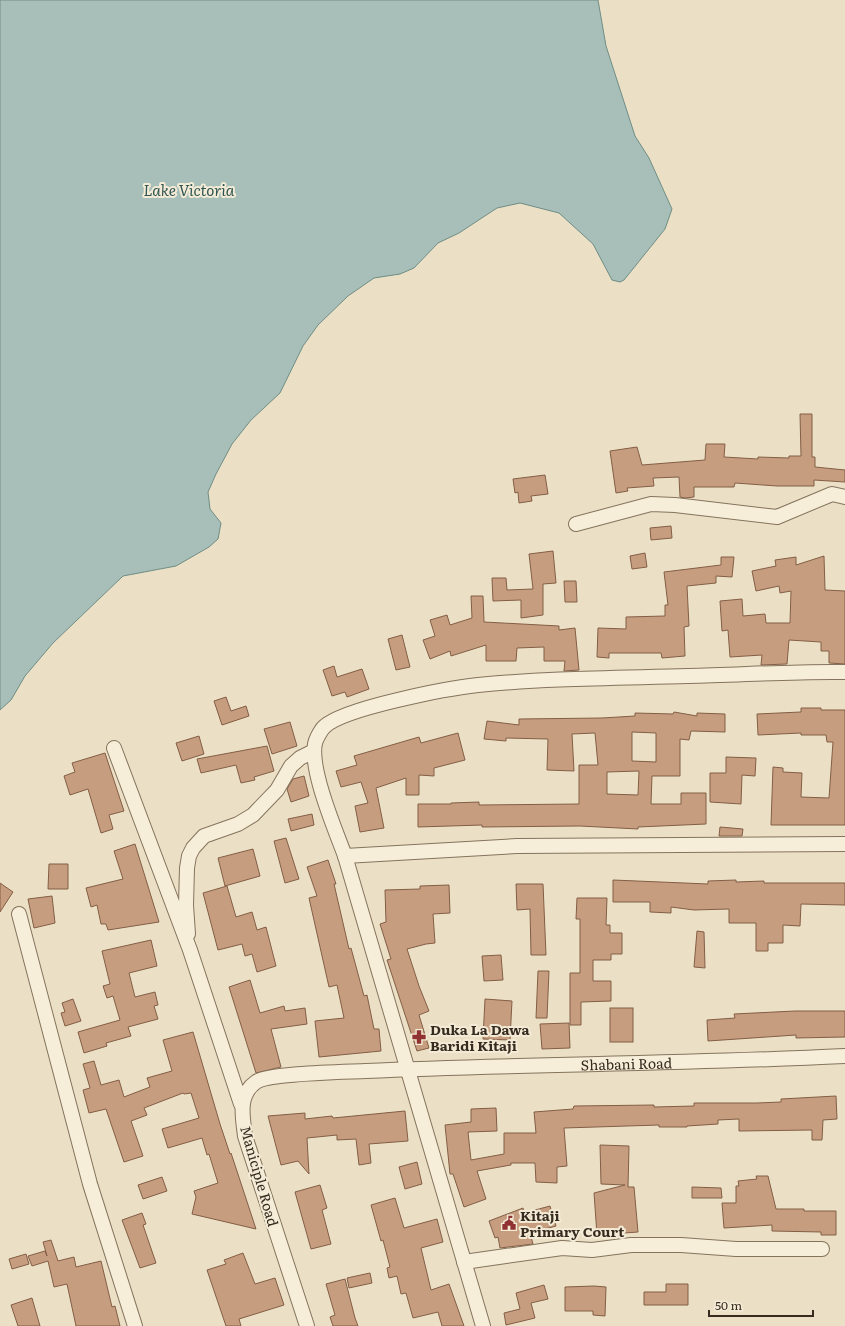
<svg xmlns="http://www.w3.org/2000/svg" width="845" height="1326" font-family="Literata,serif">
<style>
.water{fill:#a7bfb8;stroke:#6f8d85}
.building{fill:#c69d7f;stroke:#835e45;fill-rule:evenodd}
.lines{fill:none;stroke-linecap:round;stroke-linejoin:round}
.minor-casing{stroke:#85735d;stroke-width:16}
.minor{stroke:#f6eed9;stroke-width:14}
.labels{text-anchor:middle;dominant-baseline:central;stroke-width:4;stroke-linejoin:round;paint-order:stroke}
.poi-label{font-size:14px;font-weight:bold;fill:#372b20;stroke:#f3ebd6;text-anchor:start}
.street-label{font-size:14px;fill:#372b20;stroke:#f3ebd6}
.water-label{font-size:15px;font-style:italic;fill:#305553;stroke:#f3ebd6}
</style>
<rect width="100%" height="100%" fill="#ebe0c6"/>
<polygon class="water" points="0,0 598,0 606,46 635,136 649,158 672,209 665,229 624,280 620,282 612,280 593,244 559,213 520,203 497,208 459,233 438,243 414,268 400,274 374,278 348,296 318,325 303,346 280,393 251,420 232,444 216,474 208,492 210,509 221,523 218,539 209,547 176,566 123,576 53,643 25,676 11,700 0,710"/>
<g class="building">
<polygon points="800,414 812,414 812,457 815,457 815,467 845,470 845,482 814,480 814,486 777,486 735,483 734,487 694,487 694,497 685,498 680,497 679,477 653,478 654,486 627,488 628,491 616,493 610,451 637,447 642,465 705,460 706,444 725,444 724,457 758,459 758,457 789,458 789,456 801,456"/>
<polygon points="545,475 548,494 531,496 532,501 519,503 518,492 515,493 513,479"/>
<polygon points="671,526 672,538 651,540 650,528"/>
<polygon points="553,551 556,583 543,584 543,615 521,618 521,600 493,601 492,578 506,578 507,590 533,589 529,554"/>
<polygon points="645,553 647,567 632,569 630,556"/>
<polygon points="824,556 825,590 845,591 845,664 829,663 829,651 821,651 821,642 789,640 787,664 761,665 762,655 730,657 728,630 722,631 720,601 742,599 743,616 765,614 766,623 790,623 791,591 780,593 779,586 756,591 752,571 776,566 775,560 796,557 796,565"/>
<polygon points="721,557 734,557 732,577 716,576 716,583 687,586 689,626 684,627 685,656 662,658 661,653 609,653 609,658 597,657 598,628 626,629 626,617 665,616 665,605 668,605 664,572 721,565"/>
<polygon points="564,581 576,581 577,602 565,602"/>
<polygon points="471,596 483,596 484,622 559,626 559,630 575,628 579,670 564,671 565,661 544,661 544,647 517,648 516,661 486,661 486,645 451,656 450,651 430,659 423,640 435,636 430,620 447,615 450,625 472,618"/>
<polygon points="402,635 410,667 396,670 388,639"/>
<polygon points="334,666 337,677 362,669 369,689 347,697 345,692 332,696 323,670"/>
<polygon points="226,697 231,711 246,706 249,716 222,725 214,701"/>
<polygon points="801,708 821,708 821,710 845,710 845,825 771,825 773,767 783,768 783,772 802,773 801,797 829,798 833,742 827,742 826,735 801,735 801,733 758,735 757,714 801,712"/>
<path d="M 674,712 L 697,716 L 697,713 L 725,714 L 725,732 L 691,731 L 689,740 L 680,739 L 680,776 L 652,776 L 651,804 L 681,804 L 681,793 L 706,793 L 706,824 L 638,827 L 638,829 L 580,826 L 482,827 L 482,825 L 418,827 L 418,804 L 451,804 L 451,803 L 479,802 L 479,805 L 579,804 L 579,765 L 598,765 L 595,733 L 572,734 L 574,771 L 547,770 L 548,739 L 506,738 L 506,741 L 484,739 L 487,721 L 519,725 L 519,719 L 602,718 L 635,716 L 635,713 L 673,714 ZM 632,732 L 656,733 L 656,762 L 632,761 ZM 639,771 L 638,795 L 607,794 L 607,772 Z"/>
<polygon points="290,722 297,746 272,754 264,729"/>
<polygon points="458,733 465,760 434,768 434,776 419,775 419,795 406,795 406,778 376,788 384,828 360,832 355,806 368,803 361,782 341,787 336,771 357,765 354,756 419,737 421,743"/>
<polygon points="199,736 204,754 182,761 176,743"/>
<polygon points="267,746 274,771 254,777 255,780 241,783 236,765 201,773 197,759"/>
<polygon points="105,753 124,811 109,815 113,829 101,833 88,789 70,795 64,776 75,772 72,763"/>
<polygon points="726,757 756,758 755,776 742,775 741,804 710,802 710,773 726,773"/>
<polygon points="304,776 309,796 291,802 287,789 293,779"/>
<polygon points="312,814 314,825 291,831 288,819"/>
<polygon points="720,827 743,829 742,836 719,836"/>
<polygon points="286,838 299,879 285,883 274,841"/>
<polygon points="135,844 159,922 108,930 106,924 101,924 97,905 91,907 86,888 123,879 114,851"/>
<polygon points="253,849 260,876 225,886 218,858"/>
<polygon points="328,860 336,884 334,884 349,949 351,948 364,996 367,995 374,1029 379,1029 381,1051 319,1057 315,1021 344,1018 337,985 329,987 309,898 317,896 307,867"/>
<polygon points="49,864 68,864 68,889 48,889"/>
<polygon points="613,880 708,884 708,881 736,880 736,882 764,881 764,883 845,883 845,905 801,904 800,926 783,925 783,943 768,943 768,951 756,951 756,923 729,923 729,909 694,910 671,907 671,913 650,912 650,902 613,902"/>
<polygon points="0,883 13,892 0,912"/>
<polygon points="516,884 543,884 546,955 531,955 530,909 517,910"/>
<polygon points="449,885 450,913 433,914 435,943 426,944 407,949 419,986 429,1011 419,1015 429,1048 417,1051 387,960 391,959 380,924 386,922 385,890 420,889 420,886"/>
<polygon points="227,886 236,917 252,912 257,930 266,927 276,966 257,972 252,954 245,956 242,944 218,950 203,893"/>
<polygon points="52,896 55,923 34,928 28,899"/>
<polygon points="577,898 607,898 606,925 610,925 610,933 622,933 622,954 611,954 611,960 593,960 593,981 611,981 611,1001 581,1002 581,1025 570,1025 570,973 580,973 580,919 576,919"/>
<polygon points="697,931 704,932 705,968 694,967"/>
<polygon points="151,940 157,966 129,973 135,997 155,992 158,1005 154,1006 158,1019 128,1027 131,1036 106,1043 107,1046 84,1053 78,1032 120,1020 113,996 107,998 103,986 110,984 102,951"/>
<polygon points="501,955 503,980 484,981 482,956"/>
<polygon points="538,971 549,971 547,1018 536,1018"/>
<polygon points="250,980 260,1013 284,1006 285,1011 305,1008 307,1024 271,1029 281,1067 256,1073 229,987"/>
<polygon points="73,999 81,1021 65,1026 61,1013 65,1012 62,1003"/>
<polygon points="485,999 512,1001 510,1040 483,1039"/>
<rect x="610" y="1008" width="23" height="34"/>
<polygon points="795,1011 845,1011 845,1037 796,1038 796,1035 708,1041 707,1020 735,1018 734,1014"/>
<polygon points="569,1023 570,1048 542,1049 540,1024"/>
<polygon points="193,1032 220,1124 230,1154 231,1153 256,1229 192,1214 196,1197 194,1191 218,1183 209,1154 207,1155 202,1138 168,1148 162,1129 199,1118 191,1093 184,1094 183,1093 144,1108 147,1115 131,1121 143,1156 124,1162 106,1109 89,1113 83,1090 90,1088 83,1064 94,1061 101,1085 119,1080 124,1097 150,1087 147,1078 172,1071 163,1040"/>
<polygon points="836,1096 837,1119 823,1120 822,1140 812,1140 812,1130 739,1131 739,1119 718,1120 718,1124 687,1126 687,1127 659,1127 659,1125 564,1128 567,1166 557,1167 557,1183 536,1182 535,1163 511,1163 511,1165 477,1171 486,1199 464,1207 453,1174 450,1174 445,1125 471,1122 471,1109 496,1108 497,1131 468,1132 471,1160 504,1154 504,1133 536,1133 534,1112 573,1109 574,1106 654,1105 654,1107 694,1106 694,1103 757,1103 781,1102 781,1099"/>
<polygon points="405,1111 408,1141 369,1144 371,1163 359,1165 356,1139 337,1140 337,1135 307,1138 309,1174 298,1161 281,1165 268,1116 305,1113 305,1119 332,1116 333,1118"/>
<polygon points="600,1145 629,1146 628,1187 634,1187 638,1232 597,1235 594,1193 625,1185 601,1184"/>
<polygon points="417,1162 422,1184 405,1189 399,1167"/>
<polygon points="756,1176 768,1176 776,1209 804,1209 804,1211 836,1211 836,1235 821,1235 821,1232 772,1231 772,1225 724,1228 722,1203 736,1203 736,1186 739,1186 738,1181 757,1179"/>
<polygon points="162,1177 167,1191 143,1199 138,1185"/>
<polygon points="320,1185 327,1208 322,1210 331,1244 311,1249 295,1192"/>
<polygon points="692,1187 721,1188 722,1198 692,1198"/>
<polygon points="395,1198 404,1228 437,1219 443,1242 421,1248 431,1290 449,1284 464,1326 442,1326 438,1312 413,1318 406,1293 401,1294 397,1276 389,1278 387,1268 390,1267 383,1240 381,1241 371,1205"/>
<polygon points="550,1206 556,1226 530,1233 533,1244 500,1248 498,1237 495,1238 489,1221 523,1208 524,1213"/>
<polygon points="142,1213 146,1224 143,1225 156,1263 140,1268 122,1220"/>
<polygon points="51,1240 58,1261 74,1257 76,1267 101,1261 112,1307 115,1306 120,1326 76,1326 67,1284 54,1287 48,1261 32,1266 28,1256 45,1251 47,1256 43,1242"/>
<polygon points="243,1253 255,1284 275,1278 284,1305 239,1319 241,1326 226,1326 207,1270 226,1264 224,1260"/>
<polygon points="26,1254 29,1264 12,1269 9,1259"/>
<polygon points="370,1273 372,1283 349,1288 347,1278"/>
<polygon points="345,1279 355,1318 358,1326 333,1326 330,1317 335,1315 326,1284"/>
<polygon points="666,1284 688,1284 688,1305 644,1305 644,1292 666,1292"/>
<polygon points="544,1285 548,1299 531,1303 535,1318 506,1325 504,1313 520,1309 516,1293"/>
<polygon points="594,1286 606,1287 605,1316 593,1315 593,1311 565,1311 565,1287"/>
<polygon points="32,1298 40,1326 18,1326 11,1305"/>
</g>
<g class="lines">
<defs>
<g id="minor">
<polyline points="576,524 651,504 675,505 777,517 832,494 845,497"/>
<polyline points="114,748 190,950 241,1104"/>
<polyline points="345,856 517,846 845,844"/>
<polyline points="19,914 90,1184 135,1326"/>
<polyline points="188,934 186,905 187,868 189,856 193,848 204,836 238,824 253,815 277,790 291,766 300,758 314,751"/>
<polyline points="464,1262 562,1248 592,1250 631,1245 681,1245 736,1249 822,1249"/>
<path id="s1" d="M 307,1326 L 245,1136 C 243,1118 237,1095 256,1082 C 269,1073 346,1072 366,1071 C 525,1064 685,1064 845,1056"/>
<path d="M 483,1326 L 345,856 C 336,831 305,760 317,738 C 319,734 322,729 324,727 C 343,708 450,688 478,685 C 548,678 618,678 688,676 C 740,675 793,671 845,672"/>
</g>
</defs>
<use href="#minor" class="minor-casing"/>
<use href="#minor" class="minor"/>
</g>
<defs>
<symbol id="pharmacy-bare" viewBox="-9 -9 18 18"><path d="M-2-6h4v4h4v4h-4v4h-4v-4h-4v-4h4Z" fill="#903232" stroke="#f3ebd6" stroke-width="2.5" paint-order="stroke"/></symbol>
<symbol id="civic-bare" viewBox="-9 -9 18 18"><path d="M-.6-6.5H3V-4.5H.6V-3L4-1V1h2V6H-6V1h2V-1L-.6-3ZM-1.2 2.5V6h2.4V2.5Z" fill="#903232" stroke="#f3ebd6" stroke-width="2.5" paint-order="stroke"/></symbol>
</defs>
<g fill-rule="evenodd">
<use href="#pharmacy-bare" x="409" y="1027" width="20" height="20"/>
<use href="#civic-bare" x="499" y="1213" width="20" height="20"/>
</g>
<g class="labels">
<g class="poi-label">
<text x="430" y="1029">Duka La Dawa<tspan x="430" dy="16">Baridi Kitaji</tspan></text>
<text x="520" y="1215">Kitaji<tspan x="520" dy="16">Primary Court</tspan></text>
</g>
<g class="street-label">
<text stroke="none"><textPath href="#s1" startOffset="630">Shabani Road</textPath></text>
<text transform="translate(260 1176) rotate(74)">Maniciple Road</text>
</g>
<g class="water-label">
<text x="189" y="189">Lake Victoria</text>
</g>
</g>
<path d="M709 1310v6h104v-6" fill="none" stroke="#372b20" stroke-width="2"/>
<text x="715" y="1310" font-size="12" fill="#372b20" stroke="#f3ebd6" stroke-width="3" paint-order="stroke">50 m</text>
</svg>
